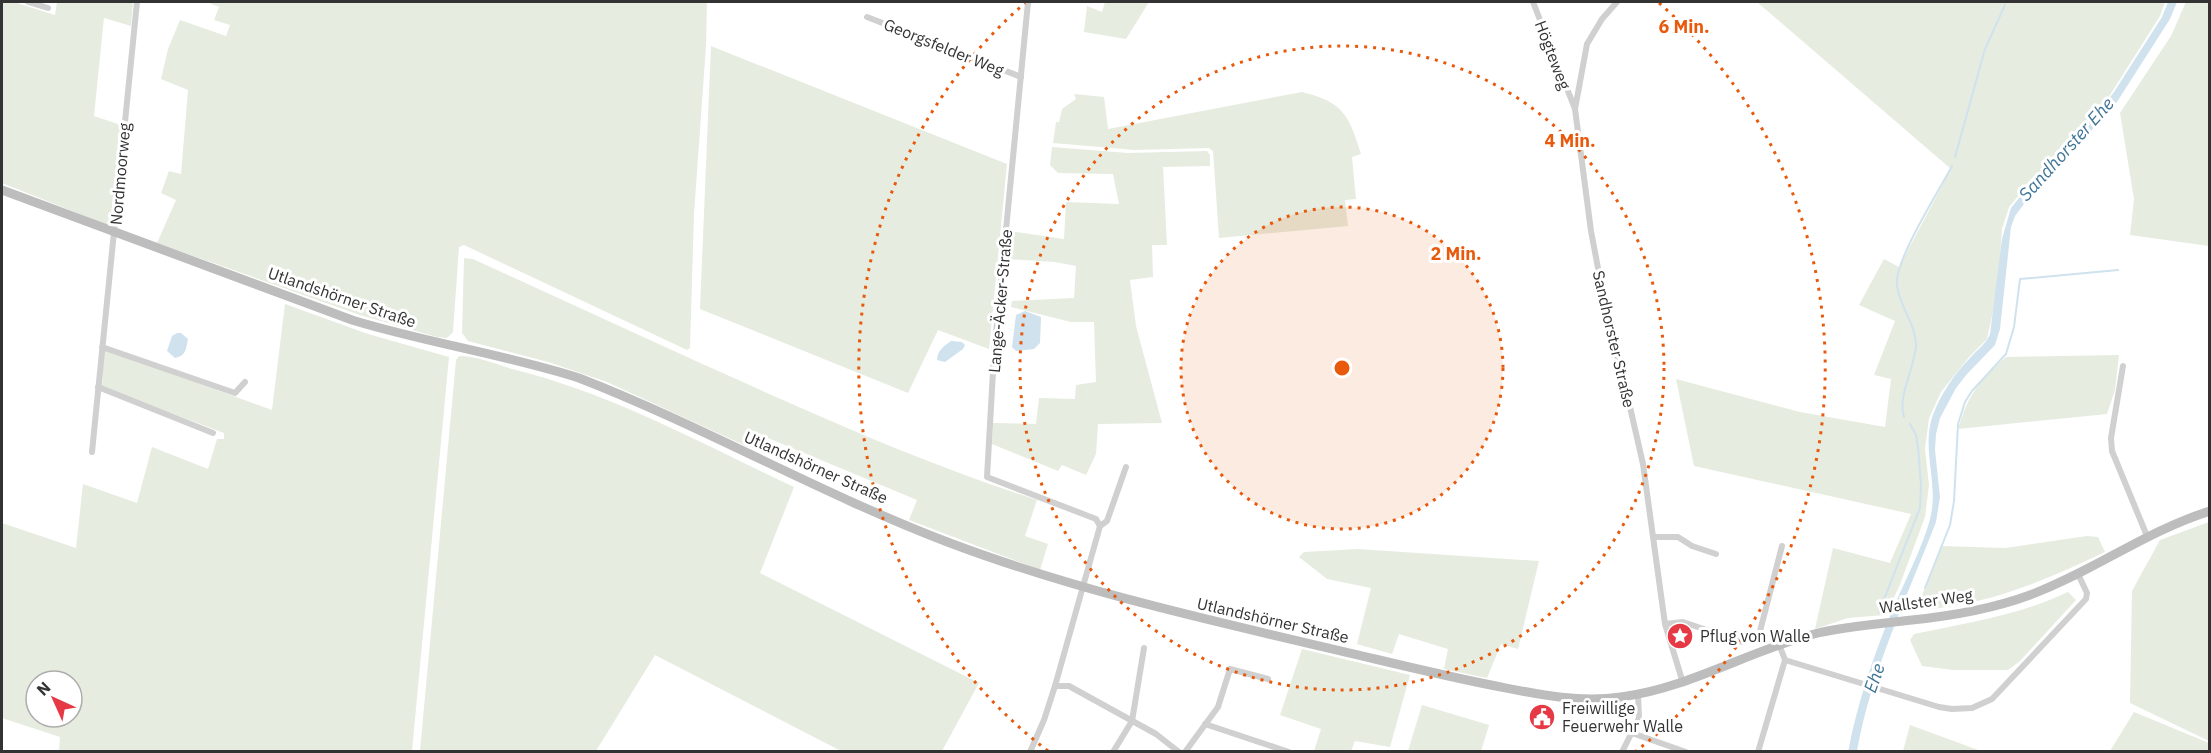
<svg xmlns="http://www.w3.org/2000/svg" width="2211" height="753" font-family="'IBM Plex Sans',sans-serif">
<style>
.green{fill:#e6ecdf;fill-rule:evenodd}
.water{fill:#cfe2ee}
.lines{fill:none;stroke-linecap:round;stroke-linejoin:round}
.stream{stroke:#cfe2ee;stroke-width:2}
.street{stroke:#d0d0d0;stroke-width:6}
.secondary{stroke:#bdbdbd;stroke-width:9}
.ring{fill:none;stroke:#e8590c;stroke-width:3;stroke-dasharray:3 6}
.labels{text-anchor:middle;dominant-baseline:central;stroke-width:6;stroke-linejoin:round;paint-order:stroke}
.street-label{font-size:16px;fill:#333;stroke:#fff}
.poi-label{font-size:16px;fill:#333;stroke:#fff;text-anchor:start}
.water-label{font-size:18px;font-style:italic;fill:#3f7597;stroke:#fff}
.centre{fill:#e8590c;stroke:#fff;stroke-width:3}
.ring-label{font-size:18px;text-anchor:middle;font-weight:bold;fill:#e8590c;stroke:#fff;stroke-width:6;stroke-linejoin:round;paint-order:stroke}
</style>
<rect width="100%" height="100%" fill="#fff"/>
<g class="green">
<polygon points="2,2 14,2 55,15 57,2 133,2 131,26 104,18 94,116 121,125 110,226 2,183"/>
<polygon points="207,2 707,2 706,46 694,214 690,348 687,350 464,245 459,247 453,332 447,338 437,337 360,315 157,243 176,200 161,193 169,171 181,174 188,90 161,79 168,49 180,20 226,36 230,25 214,20 219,7"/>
<polygon points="1105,2 1149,2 1126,39 1084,32 1087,6 1102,12"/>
<polygon points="1757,2 2165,2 2160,16 2110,95 2082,127 2025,188 2009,207 2002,229 1998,288 1987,339 1970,356 1941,392 1929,418 1925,449 1929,485 1925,517 1899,587 1885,615 1848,618 1815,629 1833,548 1890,563 1911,514 1694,466 1676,379 1800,412 1885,427 1891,379 1874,375 1895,321 1859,305 1884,259 1899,267 1951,169"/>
<polygon points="2186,2 2209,2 2209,246 2130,235 2134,199 2120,113 2171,36"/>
<polygon points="711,46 1007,164 989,349 938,330 908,393 700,309"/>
<path d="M 1302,92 C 1344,102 1349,116 1361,154 L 1352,157 L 1356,199 L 1345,200 L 1348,226 L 1219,238 L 1213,151 L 1209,148 L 1135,150 L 1053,143 L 1056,122 L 1059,122 L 1062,109 L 1076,99 L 1074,94 L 1104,97 L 1108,129 Z"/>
<polygon points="1052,147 1128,153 1207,151 1210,155 1210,166 1163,167 1167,245 1152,245 1153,277 1130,280 1136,326 1162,423 1098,424 1096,454 1086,475 1062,465 1058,471 992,444 993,423 1036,424 1039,398 1075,399 1076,385 1096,382 1094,322 1071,322 1011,307 1012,301 1074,298 1076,266 1055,262 1008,259 1010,231 1064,239 1066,202 1119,204 1113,174 1058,173 1050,165"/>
<path d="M 464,258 L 473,259 C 576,306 679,354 783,400 C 866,437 950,472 1037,500 L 1025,536 L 1048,544 L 1040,570 L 909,520 L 917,500 L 756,433 L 748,447 L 607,382 L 548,362 L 468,341 L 462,333 Z"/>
<path d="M 285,304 L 368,334 L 449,357 L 412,751 L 59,751 L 60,737 L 2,718 L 2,523 L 76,548 L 83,484 L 137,503 L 152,447 L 208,469 L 217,439 L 224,439 L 224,433 L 102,387 L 104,349 L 272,410 ZM 36,681 L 72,681 L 72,717 L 36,717 Z"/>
<path d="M 2119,355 L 2115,390 L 2107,414 L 1958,429 C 1968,394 1979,382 2006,357 Z"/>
<path d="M 459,356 C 476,356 496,364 512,369 C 611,393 702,444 794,487 L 760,573 L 979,683 L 942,751 L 841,751 L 655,655 L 596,751 L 420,751 L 456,360 Z"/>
<polygon points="2209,522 2210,522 2209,741 2130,703 2132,591 2160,540"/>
<path d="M 2087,536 L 2098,537 L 2105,552 C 2044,581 1991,604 1922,610 L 1918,606 L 1941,546 L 2005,548 Z"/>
<polygon points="1358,549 1539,561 1518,649 1501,644 1487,678 1444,669 1448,649 1399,634 1392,654 1357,644 1371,588 1327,579 1299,557 1304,552"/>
<path d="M 2068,592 L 2076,600 L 2020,661 L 2008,670 L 1953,670 L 1922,666 L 1910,640 L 1914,634 C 1966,623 2020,615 2068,592 Z"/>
<polygon points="1302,649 1410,675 1390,747 1355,741 1351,751 1314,751 1321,729 1280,715"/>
<polygon points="1422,705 1489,725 1481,751 1408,751"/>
<polygon points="2134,712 2209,743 2209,751 2110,751"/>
<polygon points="1910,725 1981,751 1903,751"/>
</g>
<g class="water">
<path d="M 2168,2 L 2177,2 L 2170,19 L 2115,105 L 2027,200 L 2015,216 L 2011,227 L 2000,329 L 1995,345 L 1967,374 L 1956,388 L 1940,418 L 1936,434 L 1935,450 L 1940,497 L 1936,522 C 1907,597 1871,672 1857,751 L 1848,752 C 1857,705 1872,660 1890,616 C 1902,586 1924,546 1931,515 C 1938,481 1921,447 1933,415 C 1940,395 1955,373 1970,358 C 1978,349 1986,344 1990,334 L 2002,239 L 2011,208 L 2034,179 L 2094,117 L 2114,92 L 2162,17 Z"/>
<polygon points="1025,311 1041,317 1040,343 1034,349 1016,351 1012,347 1016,315"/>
<path d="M 177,333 L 181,333 L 188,339 C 186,349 186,356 175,358 L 167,351 L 172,336 Z"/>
<path d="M 951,341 L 962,342 L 965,345 L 963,349 L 945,362 L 937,360 C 937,351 944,346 951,341 Z"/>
</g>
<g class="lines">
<g class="stream">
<polyline points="1955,157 1985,49 2005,5"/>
<path d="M 1904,417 C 1897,397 1915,367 1916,345 C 1916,324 1899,306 1897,285 C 1894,261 1939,191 1952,166"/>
<polyline points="1925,588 1950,525 1954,501 1958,424 1965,402 1972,391 2006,354 2014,327 2020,279 2118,270"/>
<polyline points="1879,612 1920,508 1921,485 1918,447 1916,435 1910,424"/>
</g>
<g class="street">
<polyline points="28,2 48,8"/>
<polyline points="1028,2 994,354 987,477 1096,519 1100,526 1055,686 1044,720 1030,752"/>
<polyline points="1533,2 1575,109"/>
<polyline points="1617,2 1602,19 1587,44 1575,109 1591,231 1611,337 1622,372 1643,464 1665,624 1683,683"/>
<polyline points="867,17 1021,77"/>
<polyline points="102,347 235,393 245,382"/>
<polyline points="2123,366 2111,438 2112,451 2147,536"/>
<polyline points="98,387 213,433"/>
<polyline points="92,452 137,2"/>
<polyline points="1100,526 1107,521 1126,467"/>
<polyline points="1654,537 1678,537 1692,546 1716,554"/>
<polyline points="1665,624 1683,622 1742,642 1759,635 1782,546"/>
<polyline points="1785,660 1939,707 1952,709 1972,708 1992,699 2086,599 2087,593 2078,574"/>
<polyline points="1055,686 1069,686 1156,734 1179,752"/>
<polyline points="1205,724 1289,752"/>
<polyline points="1632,733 1686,752"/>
<polyline points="1113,752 1132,721 1144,648"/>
<polyline points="1185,752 1218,707 1230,669 1268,679"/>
<polyline points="1622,752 1639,718 1638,695"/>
<polyline points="1758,752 1785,660 1779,644"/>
</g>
<path class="secondary" d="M 2,190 L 352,320 C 427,343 504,354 579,378 C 705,427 823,495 950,543 C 1088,595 1232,625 1375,659 C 1417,669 1459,679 1501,687 C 1541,695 1580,703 1621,697 C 1690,688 1750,650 1818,633 C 1848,626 1880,624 1912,620 C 1951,616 1992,609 2030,595 C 2092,572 2146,531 2210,511"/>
</g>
<circle cx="1342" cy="368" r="161" fill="#e8590c" fill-opacity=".12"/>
<g class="ring">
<circle cx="1342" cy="368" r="161"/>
<circle cx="1342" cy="368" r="322"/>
<path d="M1048 751A483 483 0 0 1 1025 3M1659 3A483 483 0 0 1 1636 751"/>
</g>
<defs>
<symbol id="sight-disc" viewBox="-11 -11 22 22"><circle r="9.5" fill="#e63946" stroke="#fff"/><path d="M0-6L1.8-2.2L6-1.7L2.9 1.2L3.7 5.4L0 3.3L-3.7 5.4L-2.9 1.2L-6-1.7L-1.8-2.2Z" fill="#fff"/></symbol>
<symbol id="civic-disc" viewBox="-11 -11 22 22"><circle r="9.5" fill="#e63946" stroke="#fff"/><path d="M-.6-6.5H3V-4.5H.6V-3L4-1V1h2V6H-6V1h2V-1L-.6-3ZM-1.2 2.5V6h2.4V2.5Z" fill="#fff"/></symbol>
</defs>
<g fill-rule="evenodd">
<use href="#sight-disc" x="1665" y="621" width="30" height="30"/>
<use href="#civic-disc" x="1527" y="702" width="30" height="30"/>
</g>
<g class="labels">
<g class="street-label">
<text transform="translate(944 47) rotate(22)">Georgsfelder Weg</text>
<text transform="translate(1553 55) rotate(69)">Högteweg</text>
<text transform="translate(120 174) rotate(-85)">Nordmoorweg</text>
<text transform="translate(342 297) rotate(19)">Utlandshörner Straße</text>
<text transform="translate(1000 301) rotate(-85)">Lange-Äcker-Straße</text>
<text transform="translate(1614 339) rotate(77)">Sandhorster Straße</text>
<text transform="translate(816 467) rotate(24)">Utlandshörner Straße</text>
<text transform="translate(1926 601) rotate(-8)">Wallster Weg</text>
<text transform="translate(1273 620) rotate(13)">Utlandshörner Straße</text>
</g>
<g class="poi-label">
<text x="1700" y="636">Pflug von Walle</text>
<text x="1562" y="708">Freiwillige<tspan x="1562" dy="18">Feuerwehr Walle</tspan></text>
</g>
<g class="water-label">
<text transform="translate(2066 149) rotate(-48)">Sandhorster Ehe</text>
<text transform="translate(1874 678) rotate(-71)">Ehe</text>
</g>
</g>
<circle cx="1342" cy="368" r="9" class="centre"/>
<g class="ring-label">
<text x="1684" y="33">6 Min.</text>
<text x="1570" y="147">4 Min.</text>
<text x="1456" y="260">2 Min.</text>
</g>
<rect width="2211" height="753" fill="none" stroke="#333333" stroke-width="6"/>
<g transform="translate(54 699) rotate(315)"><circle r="28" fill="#ffffff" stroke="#adadad" stroke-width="1.5"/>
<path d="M0-4.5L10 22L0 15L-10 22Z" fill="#e63946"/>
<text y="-9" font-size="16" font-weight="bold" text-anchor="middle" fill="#333333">N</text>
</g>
</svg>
